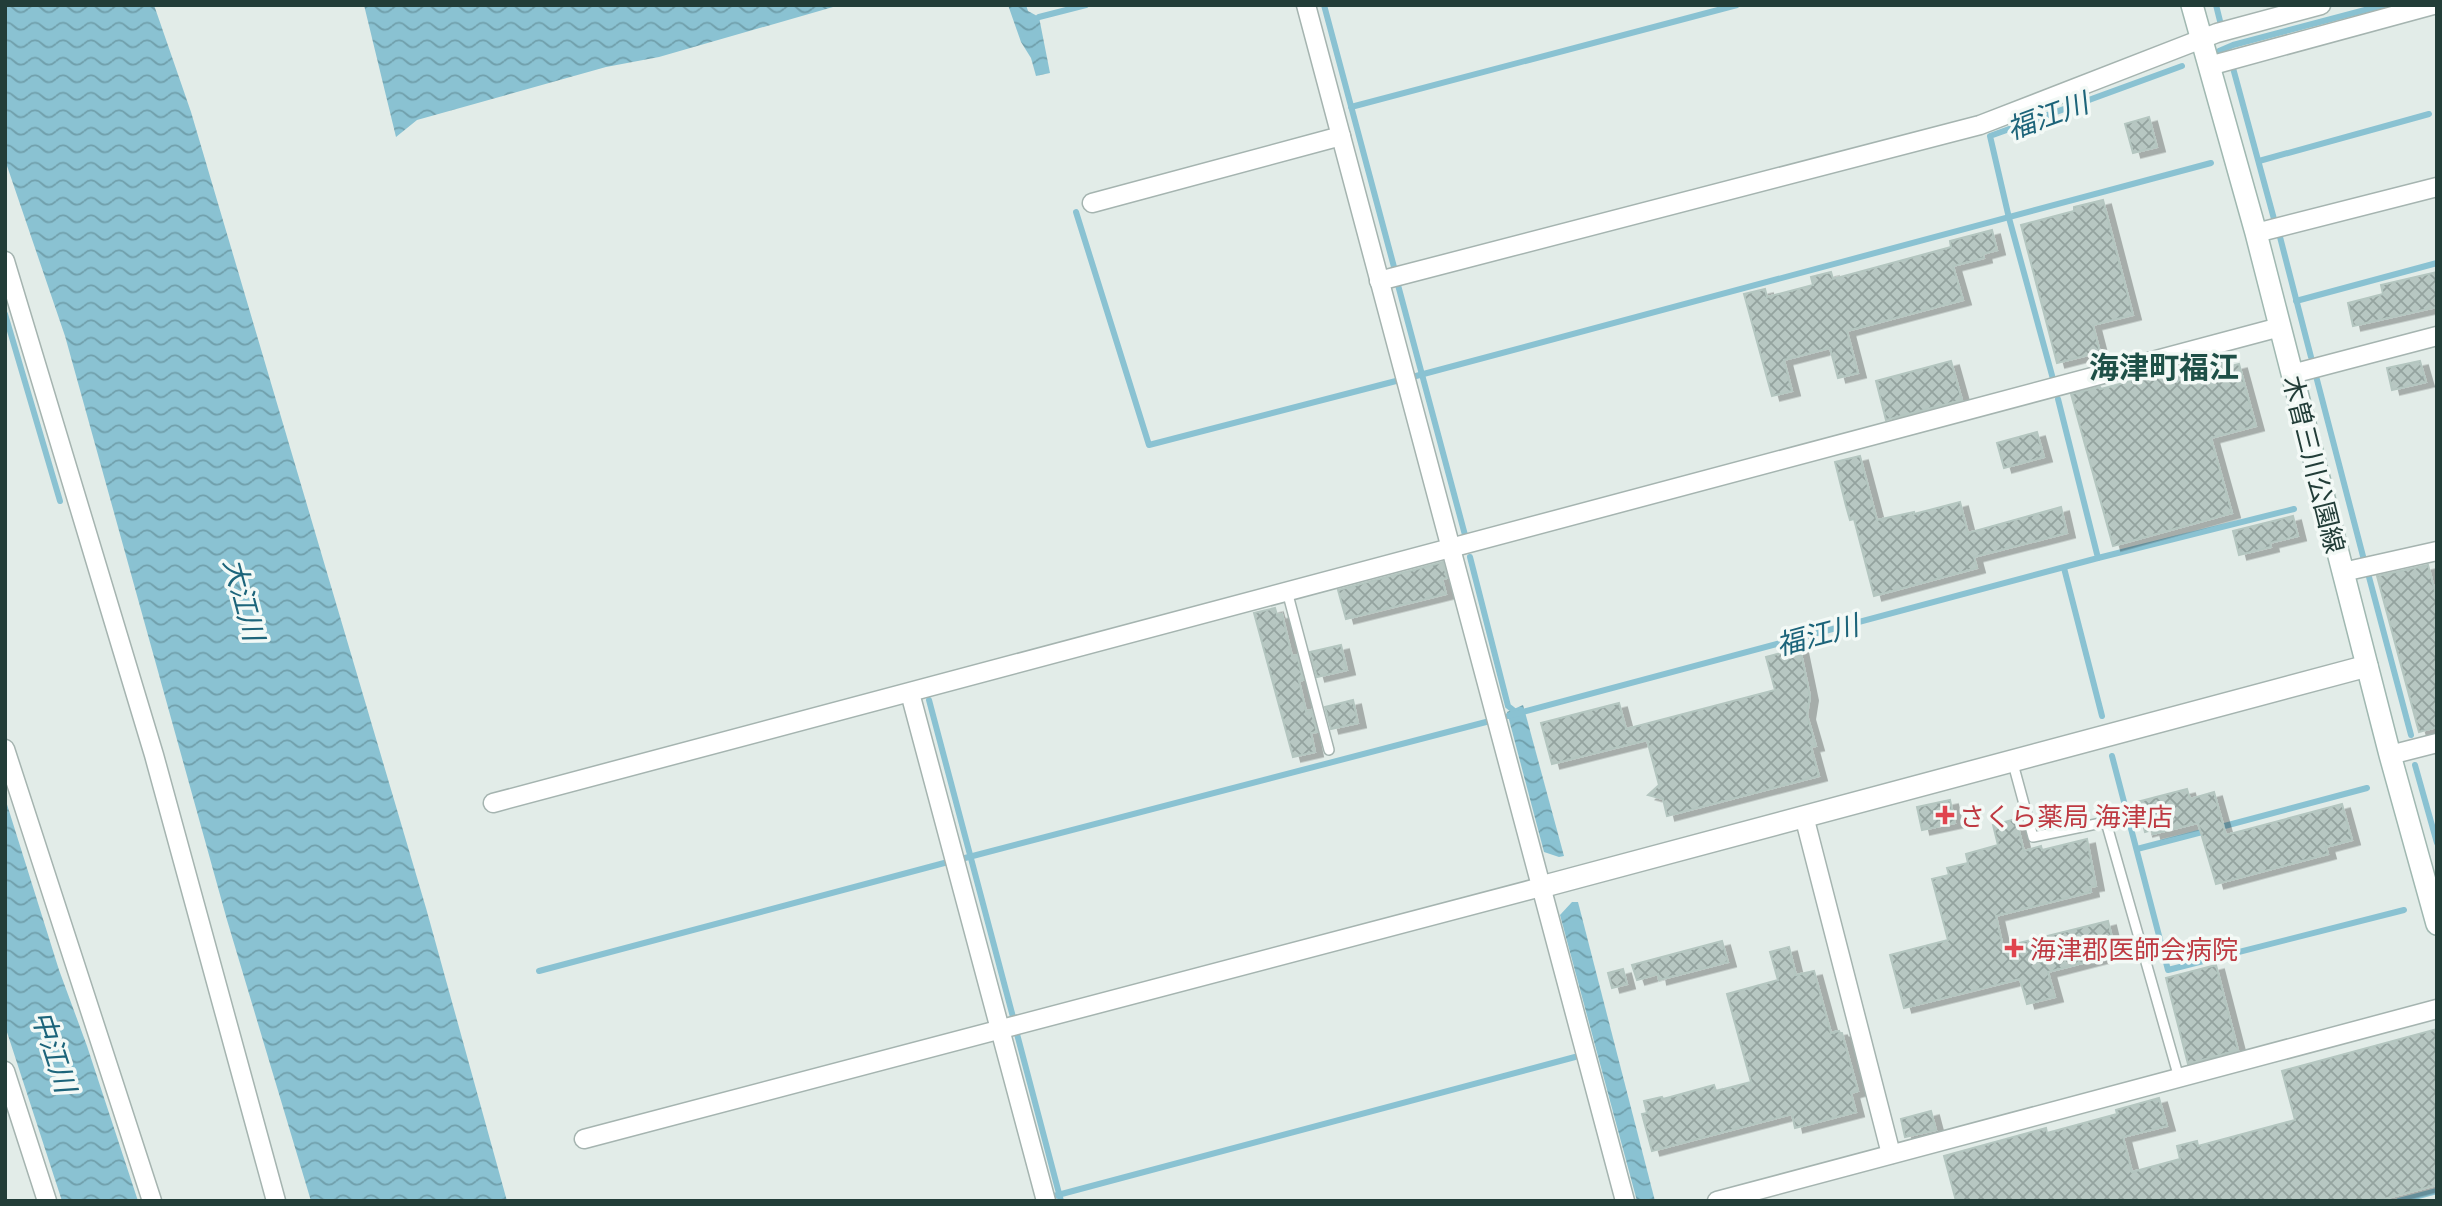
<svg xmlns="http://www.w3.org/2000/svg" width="2442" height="1206" font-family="'Exo 2','Noto Sans JP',sans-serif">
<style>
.water{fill:url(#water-waves)}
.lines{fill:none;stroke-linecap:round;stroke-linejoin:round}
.stream{stroke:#8ac2d2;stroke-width:6}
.building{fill:url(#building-cross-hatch);stroke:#b4c6c0;stroke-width:2;filter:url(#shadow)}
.service-casing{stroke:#a5b4b0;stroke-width:12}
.minor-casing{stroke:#a5b4b0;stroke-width:21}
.tertiary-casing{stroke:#a5b4b0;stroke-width:24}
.secondary-casing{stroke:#a0b8b1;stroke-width:24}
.service{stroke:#fff;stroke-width:9}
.minor{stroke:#fff;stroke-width:18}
.tertiary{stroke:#fff;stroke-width:21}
.secondary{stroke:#fff;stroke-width:21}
.health-dot{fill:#e0444e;stroke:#f3f9f6;stroke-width:2.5}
.labels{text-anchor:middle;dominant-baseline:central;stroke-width:7;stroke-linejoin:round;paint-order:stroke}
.street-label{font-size:26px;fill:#223d38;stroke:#f3f9f6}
.health-label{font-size:26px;fill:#be3a42;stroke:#f3f9f6;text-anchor:start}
.water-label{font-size:28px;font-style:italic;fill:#1c647a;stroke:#f3f9f6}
.quarter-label{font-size:30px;font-weight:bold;fill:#1e5047;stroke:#f3f9f6}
</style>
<defs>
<pattern id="water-waves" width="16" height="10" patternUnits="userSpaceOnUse" patternTransform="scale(1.75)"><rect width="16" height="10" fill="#8ac2d2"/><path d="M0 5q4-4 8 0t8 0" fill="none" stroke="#709fab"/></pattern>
<pattern id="building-cross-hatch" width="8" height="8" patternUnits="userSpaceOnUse" patternTransform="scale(1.75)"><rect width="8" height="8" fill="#b7c7c2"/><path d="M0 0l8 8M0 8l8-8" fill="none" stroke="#94a39f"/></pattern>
<filter id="shadow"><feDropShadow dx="8" dy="4.5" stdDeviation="0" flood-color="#0004"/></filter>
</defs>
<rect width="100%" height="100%" fill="#e2ece8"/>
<g class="water">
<polygon points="5,5 154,5 191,112 426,908 507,1201 311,1201 227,920 65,336 5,160"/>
<polygon points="364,5 840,5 659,57 606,67 417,120 396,137"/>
<polygon points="1008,5 1026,5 1028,11 1039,17 1050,73 1036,76 1031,58 1021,42"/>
<polygon points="1523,705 1525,712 1564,856 1559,857 1544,852 1507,712"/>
<polygon points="5,798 59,970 87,1046 138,1201 62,1201 5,1026"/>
<polygon points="1572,902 1578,902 1655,1201 1637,1201 1560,915"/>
</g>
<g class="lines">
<g class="stream">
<polyline points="1324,5 1394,267"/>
<polyline points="2216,5 2220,21"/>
<polyline points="1039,17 1086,5"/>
<polyline points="2219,51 2233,45 2384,5"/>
<polyline points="2233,68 2274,219"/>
<polyline points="1351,107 1737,5"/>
<polyline points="2259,161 2429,114"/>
<polyline points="1076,212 1149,445 1396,381"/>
<polyline points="2280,237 2311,357"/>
<polyline points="1398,285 1465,535"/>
<polyline points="2296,301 2437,263"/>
<polyline points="5,314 60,501"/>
<polyline points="1416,376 2211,163"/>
<polyline points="2316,376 2364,560"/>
<polyline points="2053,379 2009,218 1990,136 2182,66"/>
<polyline points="1470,557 1508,706 1517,713"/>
<polyline points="2098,558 2294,509"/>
<polyline points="2064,568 2102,716"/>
<polyline points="2369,577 2411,735"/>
<polyline points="929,700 1013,1017"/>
<polyline points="1508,716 2098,558 2058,399"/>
<polyline points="2112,756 2168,970 2404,910"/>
<polyline points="2415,765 2437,843"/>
<polyline points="2217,828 2367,788"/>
<polyline points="2137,849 2206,831"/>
<polyline points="965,858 1486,722"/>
<polyline points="539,971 948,862"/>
<polyline points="1017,1034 1061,1201"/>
<polyline points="1054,1196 1575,1057"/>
<polyline points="2399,1201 2437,1191"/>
</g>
</g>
<g class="building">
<polygon points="2149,117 2157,147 2133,153 2125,124"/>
<polygon points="2103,200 2133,315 2093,325 2100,352 2057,363 2021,225 2074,211 2074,207"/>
<polygon points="1992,230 1997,250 1983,254 1984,258 1953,266 1963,300 1847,331 1858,373 1838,378 1830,348 1784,360 1792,391 1772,396 1744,294 1765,289 1767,297 1813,285 1811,277 1831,272 1833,279 1951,247 1950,241"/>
<polygon points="2437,272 2437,307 2353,326 2348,303 2383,294 2381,285"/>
<polygon points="2220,357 2223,368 2239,364 2256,426 2211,438 2232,513 2113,546 2071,394 2100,387 2101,389"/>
<polygon points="1951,361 1962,400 1886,420 1876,381"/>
<polygon points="2420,361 2426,382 2392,390 2387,368"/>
<polygon points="2037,432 2044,457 2004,468 1997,443"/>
<polygon points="1860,456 1877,520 1914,512 1914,514 1960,502 1968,533 2061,507 2067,533 1974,557 1977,568 1874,596 1854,519 1850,520 1846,506 1835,462"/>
<polygon points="2293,516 2298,536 2270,543 2271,547 2239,555 2233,531"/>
<polygon points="1443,562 1447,578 1442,579 1446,594 1346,619 1338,590"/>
<polygon points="2428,565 2437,599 2437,727 2419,732 2377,576"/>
<polygon points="1275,608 1277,615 1282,614 1292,656 1297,655 1303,680 1299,681 1306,711 1311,710 1317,732 1311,733 1315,752 1293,757 1254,613"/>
<polygon points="1341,645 1347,670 1317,677 1310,652"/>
<polygon points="1800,648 1810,696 1807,715 1816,746 1811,747 1819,776 1667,816 1663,799 1648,795 1659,785 1647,740 1552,764 1541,723 1619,703 1626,729 1775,690 1766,657"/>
<polygon points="1353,700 1358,723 1331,729 1325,707"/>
<polygon points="2187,789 2190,799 2214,792 2226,835 2342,804 2352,840 2326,847 2328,854 2216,884 2198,823 2153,834 2152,830 2145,832 2137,802"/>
<polygon points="1950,800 1955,823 1922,830 1917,807"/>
<polygon points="2016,819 2024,851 2041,846 2042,850 2087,839 2096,886 2090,887 2091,892 1996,916 2003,947 2108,921 2113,942 2103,944 2106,957 2048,972 2055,997 2027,1004 2020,979 1904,1008 1890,955 1948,940 1932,879 1949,875 1947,868 1968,863 1966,854 1998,845 1993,825"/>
<polygon points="1722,941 1728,962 1659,980 1658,974 1637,980 1632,965"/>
<polygon points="1789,947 1796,975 1814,971 1831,1033 1839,1031 1840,1033 1842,1033 1858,1091 1851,1093 1856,1112 1795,1128 1792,1114 1652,1151 1642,1114 1647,1113 1644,1101 1662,1097 1663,1099 1714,1085 1716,1091 1751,1082 1727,994 1778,980 1770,952"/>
<polygon points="2216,965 2238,1050 2188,1064 2166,978"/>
<polygon points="1623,969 1627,984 1612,988 1608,973"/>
<polygon points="2437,1029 2437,1185 2376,1201 1956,1201 1944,1156 2046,1128 2047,1133 2117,1114 2116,1110 2159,1098 2167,1126 2123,1137 2132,1172 2180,1159 2177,1146 2197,1141 2198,1146 2295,1120 2282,1071"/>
<polygon points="1931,1111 1936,1130 1905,1137 1901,1119"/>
</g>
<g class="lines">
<defs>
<g id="service">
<polyline points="1287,591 1329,750"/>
<polyline points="2012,760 2033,837 2106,822 2179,1078"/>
</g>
<g id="minor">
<polyline points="1306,5 1625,1201"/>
<polyline points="2209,66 2433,5"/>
<polyline points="1092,203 1341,136"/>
<polyline points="2256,233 2437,187"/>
<polyline points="5,261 154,755 276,1201"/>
<polyline points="1379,281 1980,125 2217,33 2321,5"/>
<polyline points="2292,374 2437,336"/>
<polyline points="2343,572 2437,551"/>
<polyline points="910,693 1046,1201"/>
<polyline points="5,749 152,1201"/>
<polyline points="2390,755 2437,743"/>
<polyline points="493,803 2280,327"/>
<polyline points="1804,816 1891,1154"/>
<polyline points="5,1071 47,1201"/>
<polyline points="584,1139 1541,887"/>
<polyline points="1717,1201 2437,1009"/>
</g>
<polyline id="tertiary" points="1541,887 2367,666"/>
<polyline id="secondary" points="2192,5 2256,233 2390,755 2437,924"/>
</defs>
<use href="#service" class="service-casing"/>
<use href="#minor" class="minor-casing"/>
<use href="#tertiary" class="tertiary-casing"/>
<use href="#secondary" class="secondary-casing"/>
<use href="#service" class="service"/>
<use href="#minor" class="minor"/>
<use href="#tertiary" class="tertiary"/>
<use href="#secondary" class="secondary"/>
</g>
<g class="health-dot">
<path d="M1941.5 804.5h7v7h7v7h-7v7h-7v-7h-7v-7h7z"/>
<path d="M2010.5 937.5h7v7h7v7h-7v7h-7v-7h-7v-7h7z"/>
</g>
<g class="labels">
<g class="street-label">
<text transform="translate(2315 464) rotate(76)">木曽三川公園線</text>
</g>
<g class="health-label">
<text x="1959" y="815">さくら薬局 海津店</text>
<text x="2030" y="948">海津郡医師会病院</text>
</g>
<g class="water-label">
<text transform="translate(2047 115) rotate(-20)">福江川</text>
<text transform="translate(245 599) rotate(75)">大江川</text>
<text transform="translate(1817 634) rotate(-15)">福江川</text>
<text transform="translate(55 1051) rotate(72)">中江川</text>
</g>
<g class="quarter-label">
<text x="2164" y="366">海津町福江</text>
</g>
</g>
<rect width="2442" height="1206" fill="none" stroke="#223d38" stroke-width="14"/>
</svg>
